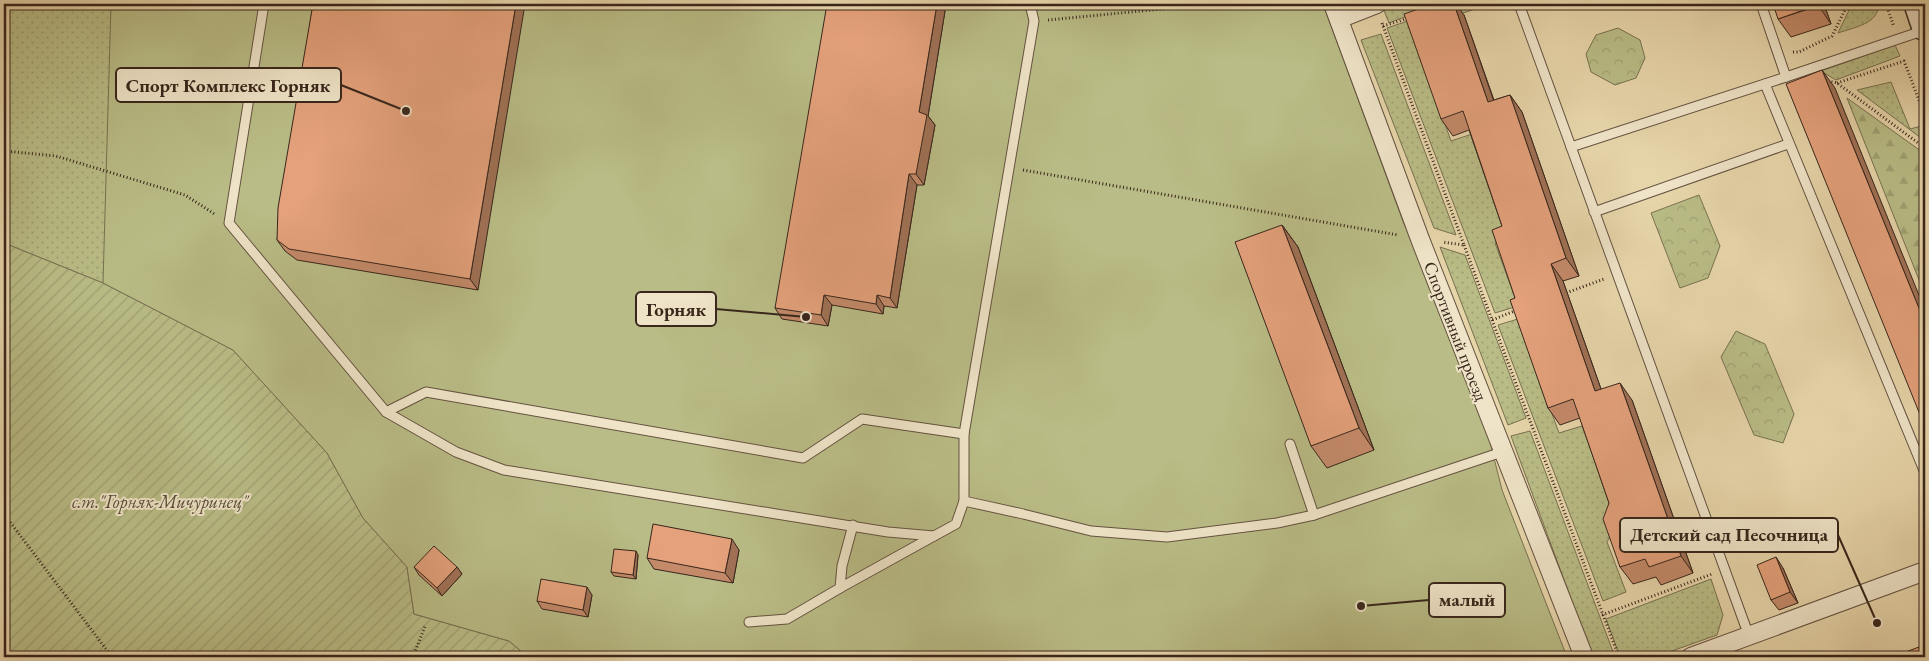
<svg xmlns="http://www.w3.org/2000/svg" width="1929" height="661" font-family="'EB Garamond',serif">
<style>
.grass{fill:url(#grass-dots);stroke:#787151}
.forest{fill:url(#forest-firs);stroke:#787151}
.park{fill:url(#park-crowns);stroke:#787151}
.garden{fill:url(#garden-furrows);stroke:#787151}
.pitch{fill:#b9bc86;stroke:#787151}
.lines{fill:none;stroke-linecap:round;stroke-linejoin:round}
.service-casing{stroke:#645240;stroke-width:11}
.minor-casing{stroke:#645240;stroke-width:20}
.secondary-casing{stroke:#38261c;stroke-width:28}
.path{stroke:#38261c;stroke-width:3;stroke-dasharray:1 2.5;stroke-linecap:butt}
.service{stroke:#efe4c8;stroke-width:9}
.minor{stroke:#efe4c8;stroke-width:18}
.secondary{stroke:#efe4c8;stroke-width:25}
.wall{fill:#c48a6a;stroke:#38261c}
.shaded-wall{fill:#a07156;stroke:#38261c}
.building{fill:#e4a17b;stroke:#38261c}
.labels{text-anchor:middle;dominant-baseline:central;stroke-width:4;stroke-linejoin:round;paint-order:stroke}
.street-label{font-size:18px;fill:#38261c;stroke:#efe4c8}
.park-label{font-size:18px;font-style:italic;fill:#584c36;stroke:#efe4c8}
.leader{fill:none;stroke:#38261c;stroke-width:2}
.callout-dot{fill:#38261c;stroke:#efe4c8;stroke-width:2}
.callout{fill:#efe4c8;stroke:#38261c;stroke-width:2}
.callout-label{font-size:19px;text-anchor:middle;font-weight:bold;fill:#38261c}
</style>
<defs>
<pattern id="grass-dots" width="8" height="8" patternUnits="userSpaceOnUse" patternTransform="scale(1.25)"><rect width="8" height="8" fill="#b9bc86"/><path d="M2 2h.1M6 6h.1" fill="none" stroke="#a0a173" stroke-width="1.8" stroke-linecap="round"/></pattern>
<pattern id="forest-firs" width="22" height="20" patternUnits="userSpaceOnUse" patternTransform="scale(1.25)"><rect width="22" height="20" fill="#b9bc86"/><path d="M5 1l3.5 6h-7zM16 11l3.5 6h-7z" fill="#a0a173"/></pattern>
<pattern id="park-crowns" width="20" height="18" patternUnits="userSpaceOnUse" patternTransform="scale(1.25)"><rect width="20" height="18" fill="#b9bc86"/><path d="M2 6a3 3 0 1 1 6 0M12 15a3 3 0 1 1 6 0" fill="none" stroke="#a0a173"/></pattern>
<pattern id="garden-furrows" width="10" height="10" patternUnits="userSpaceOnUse" patternTransform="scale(1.25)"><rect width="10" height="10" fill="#b9bc86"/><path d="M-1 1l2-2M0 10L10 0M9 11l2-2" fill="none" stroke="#a0a173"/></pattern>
</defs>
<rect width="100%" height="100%" fill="#e7d5aa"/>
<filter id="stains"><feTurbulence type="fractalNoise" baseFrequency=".004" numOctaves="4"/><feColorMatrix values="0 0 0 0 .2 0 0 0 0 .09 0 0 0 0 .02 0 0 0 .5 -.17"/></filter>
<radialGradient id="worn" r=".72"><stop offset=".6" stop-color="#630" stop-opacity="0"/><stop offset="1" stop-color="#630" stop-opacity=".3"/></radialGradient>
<g class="grass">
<polygon points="4,4 214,4 599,657 528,657 509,641 414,614 103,283 4,243"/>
<polygon points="1393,4 1438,4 1389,23 1383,8"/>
<polygon points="1458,4 1489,4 1412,31 1451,141 1472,134 1508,238 1495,243 1518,306 1495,313 1387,28"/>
<path d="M 1852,4 L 1879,4 C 1878,24 1855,27 1838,33 Z"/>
<polygon points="1381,34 1456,235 1434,228 1361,40"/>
<polygon points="1895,45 1900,56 1836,80 1821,71"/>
<polygon points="1891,82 1910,129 1925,125 1925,141 1857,90"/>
<polygon points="1440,247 1465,255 1526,418 1508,425"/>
<polygon points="1518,319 1559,433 1582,426 1618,523 1607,542 1626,592 1603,601 1498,325"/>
<polygon points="1530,431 1615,657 1594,657 1591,653 1511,436"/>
<polygon points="1711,579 1723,615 1717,635 1655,657 1620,657 1606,619"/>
</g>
<polygon class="forest" points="1847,98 1925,154 1925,295"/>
<g class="park">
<polygon points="1618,28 1640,40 1645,58 1636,78 1615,85 1591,72 1586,54 1596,35"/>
<polygon points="1699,195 1720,246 1708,278 1680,288 1651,213"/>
<polygon points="1736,331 1765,344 1794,414 1783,443 1754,435 1721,357"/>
</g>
<polygon class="garden" points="4,243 103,283 233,350 327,453 363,518 407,567 414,614 509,641 528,657 4,657"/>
<polygon class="pitch" points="111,4 1323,4 1404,224 1418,252 1486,426 1502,490 1567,657 528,657 509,641 414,614 407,567 363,518 327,453 233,350 103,283"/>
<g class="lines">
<defs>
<g id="service">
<polyline points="264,4 229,223 386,412 456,452 504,470 888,532 934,536 956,524 964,501 964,434 1034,21 1030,4"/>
<polyline points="1519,4 1749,636"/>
<polyline points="1786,77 1925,30"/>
<polyline points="1765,84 1925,473"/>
<polyline points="1571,147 1786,77 1761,4"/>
<polyline points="1594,212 1788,144"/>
<polyline points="386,412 426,392 803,458 862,419 964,434"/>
<polyline points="1290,444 1314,515"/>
<polyline points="964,501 1023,514 1091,531 1167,537 1277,523 1314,515 1502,452"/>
<polyline points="840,588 934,536"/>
<polyline points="749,622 787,619 840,588 842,566 853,525"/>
</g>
<g id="minor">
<polyline points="1333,4 1420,239 1584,657"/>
<polyline points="1339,19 1377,4"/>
<polyline points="1691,657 1925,571"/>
</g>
<polyline id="secondary" points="1917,4 1925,28"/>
</defs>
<use href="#service" class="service-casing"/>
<use href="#minor" class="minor-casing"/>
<use href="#secondary" class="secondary-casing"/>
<g class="path">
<polyline points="1886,4 1894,27"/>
<polyline points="1048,20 1214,4"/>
<polyline points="1382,23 1464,245 1442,242"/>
<polyline points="1383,26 1409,18"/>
<polyline points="1793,52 1799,52 1832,36 1848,4"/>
<polyline points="1828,81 1837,83 1925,148"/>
<polyline points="1837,83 1904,61 1925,116"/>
<polyline points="4,151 56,156 185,195 216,215"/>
<polyline points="1023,170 1398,235"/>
<polyline points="1464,245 1492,320 1517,310"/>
<polyline points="1563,294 1604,279"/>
<polyline points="1492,320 1619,657"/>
<polyline points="4,514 112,657"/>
<polyline points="1602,615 1712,574"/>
<polyline points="413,657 425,626"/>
</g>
<use href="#service" class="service"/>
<use href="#minor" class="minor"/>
<use href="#secondary" class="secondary"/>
</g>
<g class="wall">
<polygon points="313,4 478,290 297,260 285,251 277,240"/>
<polygon points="1824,4 1831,24 1791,37 1778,19"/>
<polygon points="945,11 928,116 935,125 924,185 917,185 897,308 884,306 883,314 832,305 828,326 782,319 775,308"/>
<polygon points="1464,15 1494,100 1510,95 1522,112 1579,276 1563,281 1601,389 1632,400 1693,573 1661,585 1656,577 1633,584 1620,567 1609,503 1580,418 1560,425 1548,408 1515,298 1502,226 1469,130 1453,136 1441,119"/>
<polygon points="1282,225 1298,247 1374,450 1327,468 1311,446"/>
<polygon points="739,550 733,583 654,569 647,558"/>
<polygon points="638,555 636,579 614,576 611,572"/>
<polygon points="414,567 457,567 462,574 442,596 419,575"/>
<polygon points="1783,568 1798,603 1779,610 1771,600"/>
<polygon points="592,595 588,617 542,609 537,601"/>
</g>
<g class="shaded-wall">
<polygon points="516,4 525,4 478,290 470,279"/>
<polygon points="937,4 940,4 945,11 928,116 935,125 924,185 916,174 919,112"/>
<polygon points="1454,4 1456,4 1464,15 1500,119 1488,102"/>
<polygon points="1818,4 1824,4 1831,24 1818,5"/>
<polygon points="1822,70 1835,88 1925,310 1925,323"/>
<polygon points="1510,95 1522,112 1579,276 1566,258"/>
<polygon points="909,174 917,185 897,308 890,298"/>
<polygon points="1282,225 1298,247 1374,450 1359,428"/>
<polygon points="1551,264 1563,281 1608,409 1595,391"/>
<polygon points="824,295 832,305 828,326 821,315"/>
<polygon points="877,295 884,306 883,314 876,304"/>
<polygon points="1620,383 1632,400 1693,573 1681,556"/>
<polygon points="732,539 739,550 733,583 725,573"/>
<polygon points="636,551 638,555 636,579 633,575"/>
<polygon points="1776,557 1783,568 1798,603 1790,592"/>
<polygon points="457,567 462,574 442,596 437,588"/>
<polygon points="587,587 592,595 588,617 583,610"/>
<polygon points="1919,647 1924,654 1925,657 1923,657"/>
</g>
<g class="building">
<polygon points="313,4 516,4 470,279 289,249 277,240 278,208"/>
<polygon points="827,4 937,4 919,112 927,115 916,174 909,174 890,298 877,295 876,304 824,295 821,315 775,308"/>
<polygon points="1433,4 1454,4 1488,102 1510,95 1566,258 1551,264 1595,391 1620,383 1681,556 1649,567 1645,559 1620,567 1603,519 1609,503 1573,399 1548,408 1510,300 1515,298 1492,230 1502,226 1463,111 1441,119 1404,14"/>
<polygon points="1773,4 1818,4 1818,5 1778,19"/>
<polygon points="1822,70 1925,323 1925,427 1786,84"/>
<polygon points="1282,225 1359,428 1311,446 1235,242"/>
<polygon points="653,524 732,539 725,573 647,558"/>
<polygon points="434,546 457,567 437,588 414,567"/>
<polygon points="614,549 636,551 633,575 611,572"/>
<polygon points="1776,557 1790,592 1771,600 1757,565"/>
<polygon points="541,579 587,587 583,610 537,601"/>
<polygon points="1919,647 1923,657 1892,657"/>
</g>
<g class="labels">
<g class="street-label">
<text transform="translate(1456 331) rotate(69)">Спортивный проезд</text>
</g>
<g class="park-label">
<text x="160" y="501">с.т."Горняк-Мичуринец"</text>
</g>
</g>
<path class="leader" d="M406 111L341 85M806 317L716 309M1877 623L1838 535M1361 606L1429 600"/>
<g class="callout-dot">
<circle cx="406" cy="111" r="5"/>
<circle cx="806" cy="317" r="5"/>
<circle cx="1877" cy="623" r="5"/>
<circle cx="1361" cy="606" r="5"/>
</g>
<g class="callout">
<rect x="116" y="68" width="225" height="34" rx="5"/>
<rect x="636" y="292" width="80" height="34" rx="5"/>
<rect x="1620" y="518" width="218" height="34" rx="5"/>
<rect x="1429" y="583" width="76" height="34" rx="5"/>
</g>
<g class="callout-label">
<text x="228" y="92">Спорт Комплекс Горняк</text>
<text x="676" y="316">Горняк</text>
<text x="1729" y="541">Детский сад Песочница</text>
<text x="1467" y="606">малый</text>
</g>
<rect width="1929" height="661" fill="none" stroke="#e7d5aa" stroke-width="20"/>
<rect x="5" y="5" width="1919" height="651" fill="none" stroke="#38261c" stroke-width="2.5"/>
<rect x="10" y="10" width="1909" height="641" fill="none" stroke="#38261c"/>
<rect width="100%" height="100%" filter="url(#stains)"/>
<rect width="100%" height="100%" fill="url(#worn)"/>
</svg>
